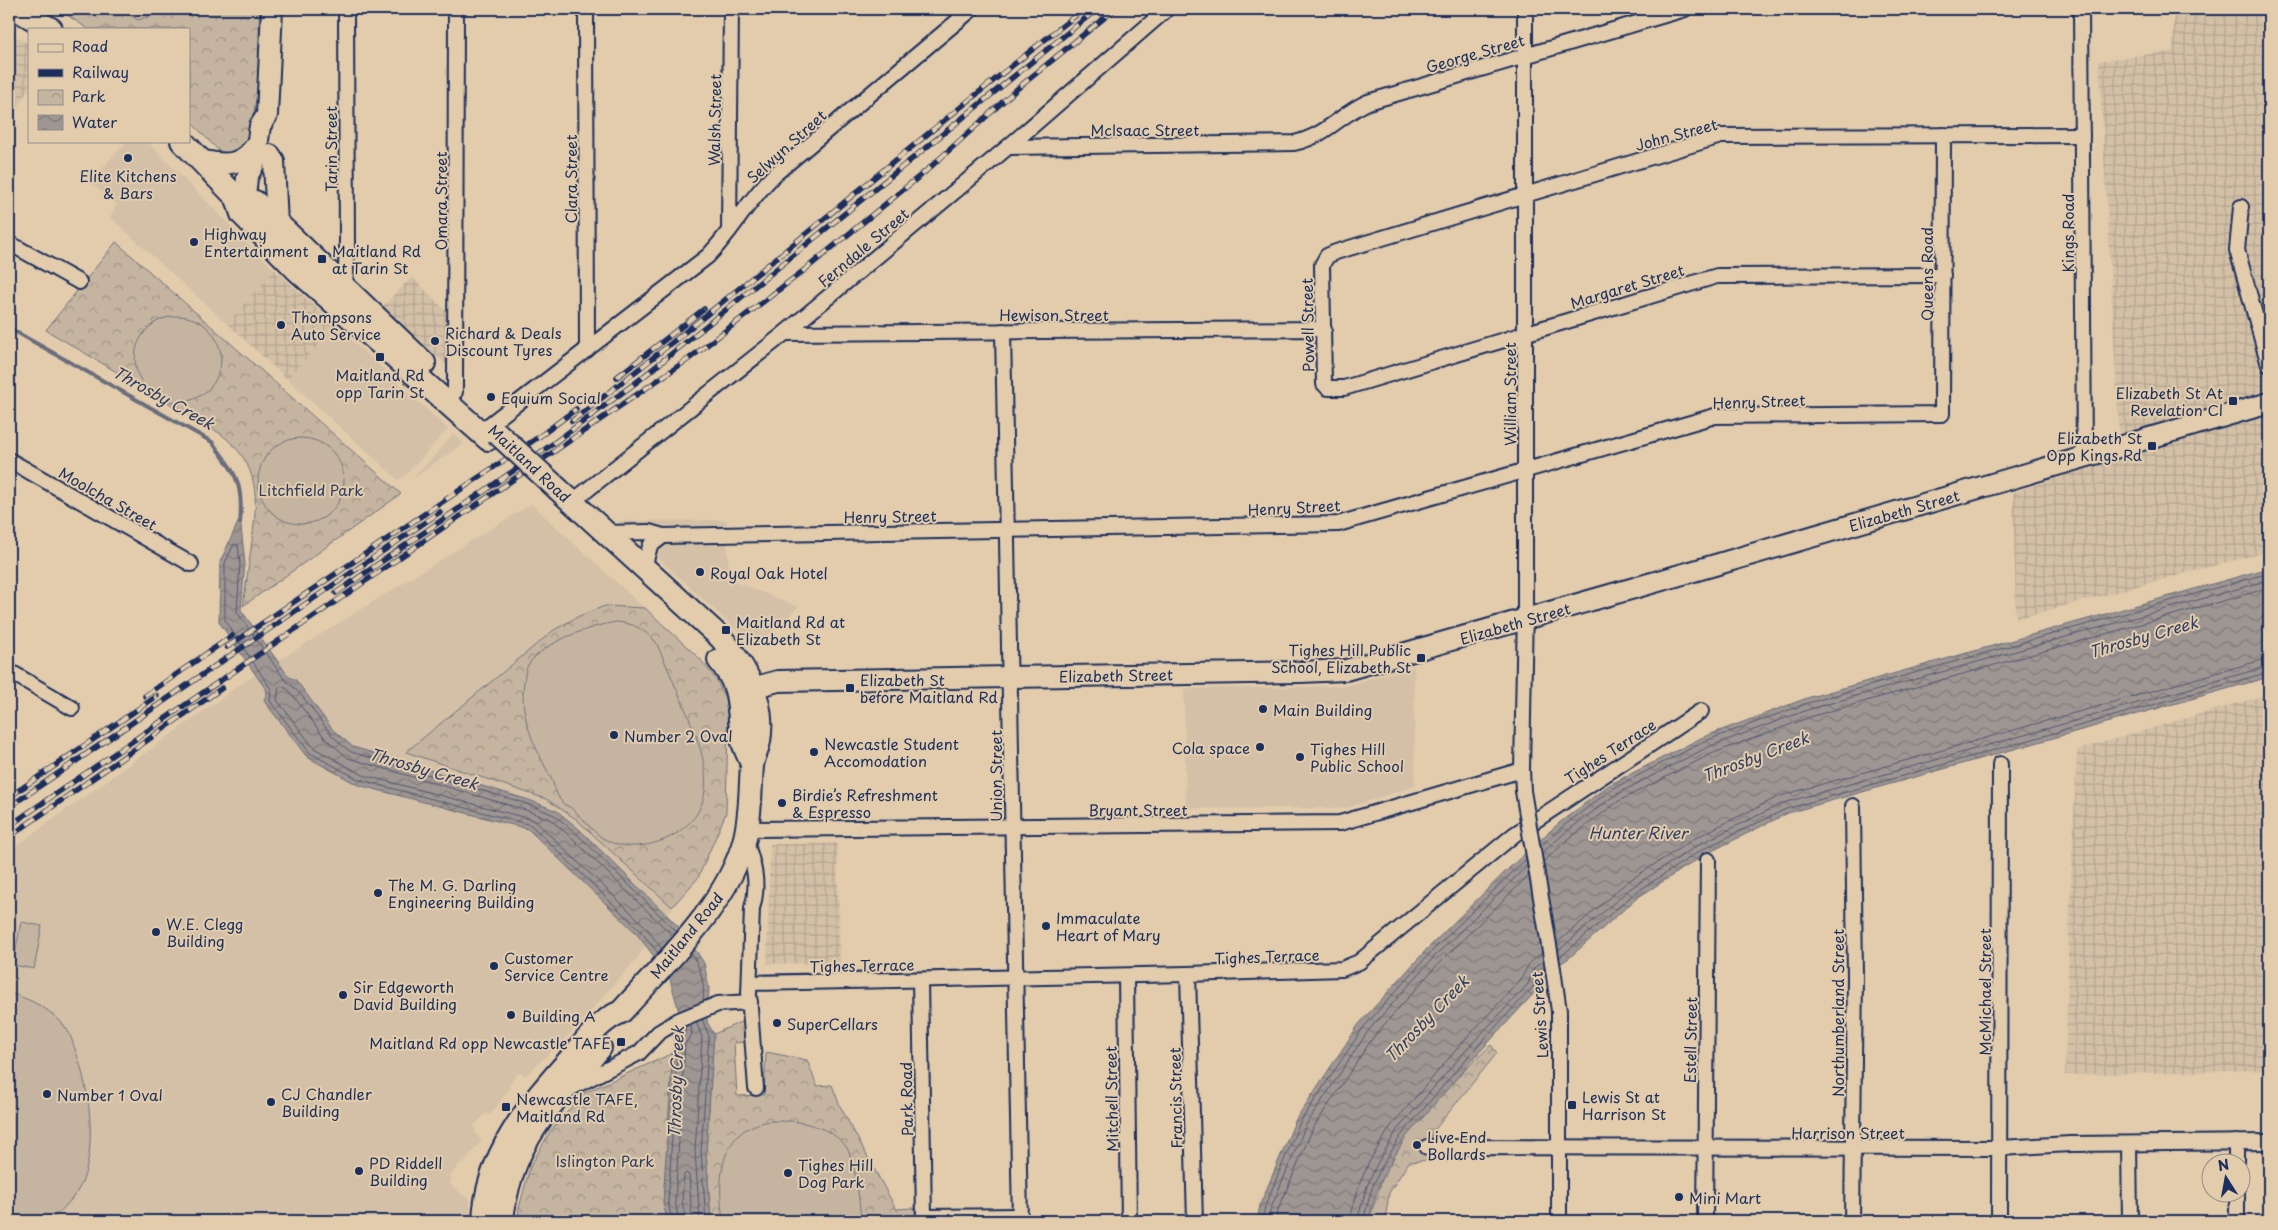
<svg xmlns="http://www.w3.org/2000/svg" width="2278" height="1230" font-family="'Playpen Sans',sans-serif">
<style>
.built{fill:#d3c0a6}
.industrial{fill:url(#industrial-grid)}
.park{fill:url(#park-crowns);stroke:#70727f}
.garden{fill:#c5b5a0;stroke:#70727f}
.water{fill:url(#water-waves);stroke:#6a6d7d}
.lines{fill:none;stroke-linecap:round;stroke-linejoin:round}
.shore{stroke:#4f5873;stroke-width:1}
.stream{stroke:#6a6d7d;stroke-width:4}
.minor-casing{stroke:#1b2f5e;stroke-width:18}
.secondary-casing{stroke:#1b2f5e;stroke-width:24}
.primary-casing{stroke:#1b2f5e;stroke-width:26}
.minor{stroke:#e2ccac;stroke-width:14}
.secondary{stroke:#e2ccac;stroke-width:20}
.primary{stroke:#e2ccac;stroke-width:22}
.rail-casing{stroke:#1b2f5e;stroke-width:5.5}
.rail{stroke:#e2ccac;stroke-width:4;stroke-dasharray:11;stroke-linecap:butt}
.minor-bridge-casing{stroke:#1b2f5e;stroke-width:18;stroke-linecap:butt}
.primary-bridge-casing{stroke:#1b2f5e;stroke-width:26;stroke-linecap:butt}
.minor-bridge{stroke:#e2ccac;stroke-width:14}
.primary-bridge{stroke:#e2ccac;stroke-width:22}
.poi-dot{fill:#1b2f5e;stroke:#e2ccac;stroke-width:2}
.labels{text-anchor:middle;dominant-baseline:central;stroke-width:4;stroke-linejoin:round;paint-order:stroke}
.street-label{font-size:15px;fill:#1b2f5e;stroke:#e2ccac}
.poi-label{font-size:15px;fill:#1b2f5e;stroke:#e2ccac;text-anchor:start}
.park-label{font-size:15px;fill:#2c3c65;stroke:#e2ccac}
.water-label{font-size:16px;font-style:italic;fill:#2f3e66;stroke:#e2ccac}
</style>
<defs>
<pattern id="industrial-grid" width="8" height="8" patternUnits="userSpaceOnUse" patternTransform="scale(1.25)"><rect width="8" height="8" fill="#d3c0a6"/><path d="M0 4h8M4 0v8" fill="none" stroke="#b5a591"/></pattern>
<pattern id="park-crowns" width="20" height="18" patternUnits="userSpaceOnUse" patternTransform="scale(1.25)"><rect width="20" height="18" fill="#c5b5a0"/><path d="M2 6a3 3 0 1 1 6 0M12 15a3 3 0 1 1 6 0" fill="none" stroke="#9f9486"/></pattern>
<pattern id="water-waves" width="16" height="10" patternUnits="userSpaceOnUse" patternTransform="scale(1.25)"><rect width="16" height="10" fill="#9e9692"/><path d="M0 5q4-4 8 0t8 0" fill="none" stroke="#807b7a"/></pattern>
</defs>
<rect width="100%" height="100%" fill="#e2ccac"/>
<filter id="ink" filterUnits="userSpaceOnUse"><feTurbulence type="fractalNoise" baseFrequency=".02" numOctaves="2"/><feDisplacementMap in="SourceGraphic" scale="10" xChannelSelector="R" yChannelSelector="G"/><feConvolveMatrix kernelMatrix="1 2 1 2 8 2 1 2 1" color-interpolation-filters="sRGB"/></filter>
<g filter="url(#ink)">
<g class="built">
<polygon points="127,141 147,141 260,256 448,429 405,476 398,480 110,217 117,205 90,182"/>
<polygon points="453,434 464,443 412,479 438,452"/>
<polygon points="531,504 700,659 716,679 725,698 728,721 726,813 698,878 672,907 638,957 577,1027 525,1076 522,1073 517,1074 509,1085 510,1088 490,1115 485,1114 475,1125 476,1134 482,1140 464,1163 460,1163 450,1176 451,1180 449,1184 470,1200 470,1221 9,1221 9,851 244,682"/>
<polygon points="726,520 729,579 798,607 755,647 618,521"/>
<polygon points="1414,666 1415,786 1346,808 1186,808 1184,689 1346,686"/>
</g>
<g class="industrial">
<polygon points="2174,9 2269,9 2269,551 2016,619 2013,492 2126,456 2119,432 2099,61 2173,51"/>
<polygon points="9,33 29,44 29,88 10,120"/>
<polygon points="275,270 336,326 287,379 227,323"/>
<polygon points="412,277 449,314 450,368 382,307"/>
<polygon points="2269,694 2269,1070 2065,1075 2069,930 2077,750"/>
<polygon points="837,843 840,963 767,964 770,844"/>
</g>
<g class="park">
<polygon points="58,9 259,9 260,73 249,144 242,154 221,153 189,120 189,29 88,29"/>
<path d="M 116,242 L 401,494 L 243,606 C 246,584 249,563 252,541 C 258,496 260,465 221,434 L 46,330 Z"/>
<polygon points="605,606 645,608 700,659 716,679 725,698 728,721 726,813 698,878 672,907 576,819 546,799 406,752 554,630 579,616"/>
<polygon points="743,1021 745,1042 734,1043 737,1096 764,1095 766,1052 807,1060 817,1086 832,1085 840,1106 896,1209 915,1208 916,1221 711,1221 706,1152 714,1034"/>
<polygon points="1491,1045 1497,1053 1432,1133 1431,1160 1409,1162 1389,1193 1385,1221 1369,1221 1387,1164 1415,1121 1422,1119 1438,1096"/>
<polygon points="673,1053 663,1203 668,1221 518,1221 519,1208 530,1167 551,1130 584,1093"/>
</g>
<g class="garden">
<polygon points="120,9 155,9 152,15 138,20"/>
<circle cx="178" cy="359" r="43"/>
<circle cx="301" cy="481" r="43"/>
<path d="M 616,622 C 634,623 643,629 656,642 C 665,662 674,683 683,704 C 703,750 727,807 670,837 C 653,846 626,850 608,841 C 594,835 584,818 571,808 C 569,806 564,805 562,802 C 557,797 554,785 551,778 C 535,747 519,718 524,682 C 525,676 525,669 529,664 C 543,642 591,626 616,622 Z"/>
<polygon points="21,922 42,926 34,969 13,965"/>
<path d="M 9,993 C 31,999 55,1011 68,1031 C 71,1036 73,1044 75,1049 C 89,1088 97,1140 83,1180 C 77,1196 62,1210 50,1221 L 9,1221 Z"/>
<path d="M 792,1121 C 812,1124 831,1129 845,1145 C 855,1158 860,1204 861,1221 L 723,1221 C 718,1183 717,1132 765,1122 C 773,1120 784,1122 792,1121 Z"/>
</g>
<g class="water">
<polygon points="240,518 245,563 241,610 289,677 296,680 333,730 353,747 529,800 557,811 579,829 684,932 704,963 709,988 707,1022 714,1034 706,1152 711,1221 668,1221 663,1203 674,1037 681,1032 678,1008 669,976 636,933 528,829 358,785 307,757 264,701 267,691 219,622 220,562"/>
<polygon points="2269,568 2269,677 1788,813 1706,854 1637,898 1569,958 1544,975 1538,989 1476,1056 1406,1137 1386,1171 1377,1190 1368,1221 1257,1221 1260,1205 1296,1119 1359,1024 1426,950 1509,868 1559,823 1609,785 1703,737 1807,698"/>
</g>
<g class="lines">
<g class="shore">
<polyline points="1541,846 1562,827 1612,789 1705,741 1808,703 2269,573"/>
<polyline points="1542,853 1566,832 1615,795 1708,747 1810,709 2269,580"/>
<polyline points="1543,862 1571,837 1619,801 1711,754 1813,716 2269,588"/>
<polyline points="1557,943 1627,882 1697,837 1780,796 2269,658"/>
<polyline points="662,949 644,925 534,820 363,775 314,748 277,700 279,687 281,686 289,690 324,737 348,758 526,810 551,820 571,837 673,936"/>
<polyline points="1558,951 1631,888 1700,844 1783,803 2269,666"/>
<path d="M 658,953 L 639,929 L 531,825 L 360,780 L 310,753 L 270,701 L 271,689 L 225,620 L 225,563 L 234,544 L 238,545 L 240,563 L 237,612 L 285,680 C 311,698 322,733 351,752 L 528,804 L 554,815 L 575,832 L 677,932"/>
<path d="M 691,953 C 701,968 705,983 703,1001"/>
<polyline points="1559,958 1635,893 1703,849 1786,809 2269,672"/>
<polyline points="702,1019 709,1036 701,1152 706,1221"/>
<polyline points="696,1022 702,1037 695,1152 700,1221"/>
<polyline points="672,1221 668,1202 678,1041 685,1034 685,1026"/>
<polyline points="679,1221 675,1201 685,1044 692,1034 691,1024"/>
<polyline points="686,1221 682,1201 684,1175 686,1173 689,1175 692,1221"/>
<polyline points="1262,1221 1265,1206 1300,1122 1363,1028 1430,953 1526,859"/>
<polyline points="1268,1221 1271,1208 1306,1125 1368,1031 1434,957 1527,866"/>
<polyline points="1276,1221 1278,1210 1313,1128 1374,1036 1440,962 1529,875"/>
<polyline points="1349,1221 1360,1183 1369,1162 1391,1126 1462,1043 1521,979 1530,962 1542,953"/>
<polyline points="1357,1221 1367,1186 1376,1166 1397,1130 1468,1048 1528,984 1534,968 1543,961"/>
<polyline points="1363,1221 1372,1188 1381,1168 1402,1134 1472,1052 1533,987 1539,972 1545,968"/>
</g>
<path class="stream" d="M 9,328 L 212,442 C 235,472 244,483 240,523"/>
<defs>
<g id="minor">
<polyline points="586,9 587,350"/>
<polyline points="2081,9 2084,457"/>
<path d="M 1008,147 L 1294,143 C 1328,135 1339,115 1368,102 L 1685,9"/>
<polyline points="2241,207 2237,250 2269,365"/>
<polyline points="729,231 731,9"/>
<polyline points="9,243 79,282"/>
<polyline points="1943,275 1717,276 1344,388 1328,388 1324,384 1322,265 1327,256 1336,252 1721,136 2082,135"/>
<polyline points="345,289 347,245 346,9"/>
<polyline points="1003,331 1020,1221"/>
<polyline points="785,333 1324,329"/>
<polyline points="455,392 456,9"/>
<path d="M 489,425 L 708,256 C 733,230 749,199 775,174 L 972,9"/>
<polyline points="9,460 191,564"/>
<polyline points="572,502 785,333 1008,147 1167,9"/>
<polyline points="605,533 649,532 663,536 1338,524 1715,416 1942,414 1943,135"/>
<polyline points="644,568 650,546 663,536"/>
<polyline points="9,671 72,708"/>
<polyline points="1523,791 1522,770 1525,608 1525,9"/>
<polyline points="747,829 1340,823 1522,770"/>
<path d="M 745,839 C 753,862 760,883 752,908 L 749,995 L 756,1088"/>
<polyline points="1553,969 1559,1011 1559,1221"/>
<polyline points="1188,974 1195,1221"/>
<polyline points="1126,976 1129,1221"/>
<polyline points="920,980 924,1217 1020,1216"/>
<polyline points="750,983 1188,974 1342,969 1359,962 1515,834 1701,711"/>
<polyline points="571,1088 639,1053 658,1033 679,1020 718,1004 750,1002"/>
<polyline points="2236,1142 2236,1162"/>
<polyline points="2129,1144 2130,1221"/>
<polyline points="1427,1147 2000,1148 2070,1144 2269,1142"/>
<polyline points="2237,1192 2237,1221"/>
<polyline points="1705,1221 1708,860"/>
<polyline points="1852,1221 1855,977 1853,806"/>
<polyline points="1999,1221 2000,764"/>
</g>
<g id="secondary">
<polyline points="270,155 274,161 277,225"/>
<path d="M 200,160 C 226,166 243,167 258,142"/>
<polyline points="246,188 247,177 254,164 256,154 260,126 267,115 272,9"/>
<polyline points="737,692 778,681 1300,672 1346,670 1715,565 2269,403"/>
</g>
<g id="primary">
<polyline points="16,9 51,29"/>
<polyline points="182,141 237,198 242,214 297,270 488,439"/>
<polyline points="237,198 255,202 424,363"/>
<path d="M 719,660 C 743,689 737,704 742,738 C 743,746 749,756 752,764"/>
<path d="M 484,1221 C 486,1155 529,1105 571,1058 C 586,1041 600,1020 621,1012 C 665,963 729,903 745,838 C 751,814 750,790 752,766 C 753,757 758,749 759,741 C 766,701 745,666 721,638 L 559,490"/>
<path d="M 502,1221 C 509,1143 552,1104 600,1048"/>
</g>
</defs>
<use href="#minor" class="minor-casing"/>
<use href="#secondary" class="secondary-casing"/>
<use href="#primary" class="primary-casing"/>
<use href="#minor" class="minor"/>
<use href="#secondary" class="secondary"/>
<use href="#primary" class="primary"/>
<defs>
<g id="rail">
<polyline points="617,377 704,309"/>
<path d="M 572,421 C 746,288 911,143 1084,9"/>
<polyline points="336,593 554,443 638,381 1097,9"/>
<polyline points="227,647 543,434 576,409"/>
<polyline points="145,696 232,636"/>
<polyline points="9,797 157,696"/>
<polyline points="9,807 440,512"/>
<polyline points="9,826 690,358 807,268 926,171 1018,88 1115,9"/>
<polyline points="9,837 222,688"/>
</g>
</defs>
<use href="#rail" class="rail-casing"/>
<use href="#rail" class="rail"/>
<defs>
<polyline id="minor-bridge" points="1523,791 1553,969"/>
<polyline id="primary-bridge" points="497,433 559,490"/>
</defs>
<use href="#minor-bridge" class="minor-bridge-casing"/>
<use href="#primary-bridge" class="primary-bridge-casing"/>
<use href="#minor-bridge" class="minor-bridge"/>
<use href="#primary-bridge" class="primary-bridge"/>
</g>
</g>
<g class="poi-dot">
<circle cx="128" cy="158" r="5"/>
<circle cx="194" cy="242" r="5"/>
<rect x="317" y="254" width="10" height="10" rx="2.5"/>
<circle cx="281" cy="325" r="5"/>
<circle cx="435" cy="341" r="5"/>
<rect x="375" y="352" width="10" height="10" rx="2.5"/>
<circle cx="491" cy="397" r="5"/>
<rect x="2228" y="396" width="10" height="10" rx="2.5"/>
<rect x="2147" y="441" width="10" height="10" rx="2.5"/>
<circle cx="700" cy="572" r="5"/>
<rect x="721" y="625" width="10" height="10" rx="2.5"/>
<rect x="1416" y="653" width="10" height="10" rx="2.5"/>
<rect x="845" y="683" width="10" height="10" rx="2.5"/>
<circle cx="1263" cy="709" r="5"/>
<circle cx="614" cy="735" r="5"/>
<circle cx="1260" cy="747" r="5"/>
<circle cx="814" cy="752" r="5"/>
<circle cx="1300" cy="757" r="5"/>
<circle cx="782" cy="803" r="5"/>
<circle cx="378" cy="893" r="5"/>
<circle cx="1046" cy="926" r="5"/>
<circle cx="156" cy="932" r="5"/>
<circle cx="494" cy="966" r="5"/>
<circle cx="343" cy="995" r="5"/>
<circle cx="511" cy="1015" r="5"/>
<circle cx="777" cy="1023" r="5"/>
<rect x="616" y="1037" width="10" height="10" rx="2.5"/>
<circle cx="47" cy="1094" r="5"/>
<circle cx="271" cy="1102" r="5"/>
<rect x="1567" y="1100" width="10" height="10" rx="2.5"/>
<rect x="501" y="1102" width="10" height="10" rx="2.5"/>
<circle cx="1417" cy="1145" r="5"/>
<circle cx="359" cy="1171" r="5"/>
<circle cx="788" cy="1173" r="5"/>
<circle cx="1679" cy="1197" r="5"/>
</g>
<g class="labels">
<g class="street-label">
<text transform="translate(1475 53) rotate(-16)">George Street</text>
<text transform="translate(714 120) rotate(-89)">Walsh Street</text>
<text x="1145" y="129">McIsaac Street</text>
<text transform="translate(1676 134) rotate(-15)">John Street</text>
<text transform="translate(786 146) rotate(-42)">Selwyn Street</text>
<text transform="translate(330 149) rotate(-90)">Tarin Street</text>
<text transform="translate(570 179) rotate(-90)">Clara Street</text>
<text transform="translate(440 201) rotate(-90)">Omara Street</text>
<text transform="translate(2067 233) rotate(-90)">Kings Road</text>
<text transform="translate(863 247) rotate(-40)">Ferndale Street</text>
<text transform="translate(1926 274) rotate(-90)">Queens Road</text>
<text transform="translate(1627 286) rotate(-17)">Margaret Street</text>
<text x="1054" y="314">Hewison Street</text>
<text transform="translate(1307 325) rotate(-91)">Powell Street</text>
<text transform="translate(1509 394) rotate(-90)">William Street</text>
<text transform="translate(1759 401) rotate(-2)">Henry Street</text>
<text transform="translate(530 463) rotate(43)">Maitland Road</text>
<text transform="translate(108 498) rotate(30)">Moolcha Street</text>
<text transform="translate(1294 507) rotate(-3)">Henry Street</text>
<text transform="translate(1904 510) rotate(-16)">Elizabeth Street</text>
<text transform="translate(890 516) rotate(-1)">Henry Street</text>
<text transform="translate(1515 623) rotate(-16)">Elizabeth Street</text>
<text transform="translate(1116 675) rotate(-1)">Elizabeth Street</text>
<text transform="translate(1610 751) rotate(-33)">Tighes Terrace</text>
<text transform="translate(995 776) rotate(-90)">Union Street</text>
<text x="1138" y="809">Bryant Street</text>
<text transform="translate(686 935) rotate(-51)">Maitland Road</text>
<text transform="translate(1267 956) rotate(-2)">Tighes Terrace</text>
<text transform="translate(862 965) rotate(-1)">Tighes Terrace</text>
<text transform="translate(1984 992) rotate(-90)">McMichael Street</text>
<text transform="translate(1837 1013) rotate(-90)">Northumberland Street</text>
<text transform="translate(1539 1015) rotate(-94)">Lewis Street</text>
<text transform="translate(1690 1040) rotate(-89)">Estell Street</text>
<text transform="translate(1175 1098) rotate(-91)">Francis Street</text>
<text transform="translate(906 1099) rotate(-91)">Park Road</text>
<text transform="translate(1111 1099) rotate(-91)">Mitchell Street</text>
<text x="1848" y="1132">Harrison Street</text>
</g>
<g class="poi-label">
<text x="128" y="175" text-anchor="middle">Elite Kitchens<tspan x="128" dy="17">&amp; Bars</tspan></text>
<text x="204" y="233">Highway<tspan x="204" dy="17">Entertainment</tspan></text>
<text x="332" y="250">Maitland Rd<tspan x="332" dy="17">at Tarin St</tspan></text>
<text x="291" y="316">Thompsons<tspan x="291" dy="17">Auto Service</tspan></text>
<text x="445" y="332">Richard &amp; Deals<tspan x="445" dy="17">Discount Tyres</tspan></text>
<text x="380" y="374" text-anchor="middle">Maitland Rd<tspan x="380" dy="17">opp Tarin St</tspan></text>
<text x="2223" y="392" text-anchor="end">Elizabeth St At<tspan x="2223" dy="17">Revelation Cl</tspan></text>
<text x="501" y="397">Equium Social</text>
<text x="2142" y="437" text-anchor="end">Elizabeth St<tspan x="2142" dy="17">Opp Kings Rd</tspan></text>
<text x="710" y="572">Royal Oak Hotel</text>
<text x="736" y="621">Maitland Rd at<tspan x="736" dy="17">Elizabeth St</tspan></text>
<text x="1411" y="649" text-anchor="end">Tighes Hill Public<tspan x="1411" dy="17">School, Elizabeth St</tspan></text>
<text x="860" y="679">Elizabeth St<tspan x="860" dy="17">before Maitland Rd</tspan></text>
<text x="1273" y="709">Main Building</text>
<text x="624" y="735">Number 2 Oval</text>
<text x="824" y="743">Newcastle Student<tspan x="824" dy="17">Accomodation</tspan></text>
<text x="1250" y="747" text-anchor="end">Cola space</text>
<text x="1310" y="748">Tighes Hill<tspan x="1310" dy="17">Public School</tspan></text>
<text x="792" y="794">Birdie’s Refreshment<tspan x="792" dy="17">&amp; Espresso</tspan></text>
<text x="388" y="884">The M. G. Darling<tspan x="388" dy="17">Engineering Building</tspan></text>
<text x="1056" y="917">Immaculate<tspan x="1056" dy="17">Heart of Mary</tspan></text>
<text x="166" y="923">W.E. Clegg<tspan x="166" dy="17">Building</tspan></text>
<text x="504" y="957">Customer<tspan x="504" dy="17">Service Centre</tspan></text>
<text x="353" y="986">Sir Edgeworth<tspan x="353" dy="17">David Building</tspan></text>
<text x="521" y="1015">Building A</text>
<text x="787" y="1023">SuperCellars</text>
<text x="611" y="1042" text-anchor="end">Maitland Rd opp Newcastle TAFE</text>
<text x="281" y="1093">CJ Chandler<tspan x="281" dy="17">Building</tspan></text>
<text x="57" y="1094">Number 1 Oval</text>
<text x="1582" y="1096">Lewis St at<tspan x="1582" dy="17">Harrison St</tspan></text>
<text x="516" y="1098">Newcastle TAFE,<tspan x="516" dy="17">Maitland Rd</tspan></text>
<text x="1427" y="1136">Live End<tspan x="1427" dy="17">Bollards</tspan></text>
<text x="369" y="1162">PD Riddell<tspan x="369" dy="17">Building</tspan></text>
<text x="798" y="1164">Tighes Hill<tspan x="798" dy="17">Dog Park</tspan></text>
<text x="1689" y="1197">Mini Mart</text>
</g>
<g class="park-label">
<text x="311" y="489">Litchfield Park</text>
<text x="605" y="1160">Islington Park</text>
</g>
<g class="water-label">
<text transform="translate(164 397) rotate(29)">Throsby Creek</text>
<text transform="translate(2143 636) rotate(-16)">Throsby Creek</text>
<text transform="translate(1755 756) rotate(-21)">Throsby Creek</text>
<text transform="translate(424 768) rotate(16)">Throsby Creek</text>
<text x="1638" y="832">Hunter River</text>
<text transform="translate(1426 1018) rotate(-46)">Throsby Creek</text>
<text transform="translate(675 1082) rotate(-88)">Throsby Creek</text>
</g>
</g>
<rect width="2278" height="1230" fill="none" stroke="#e2ccac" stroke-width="30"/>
<rect x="15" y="15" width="2248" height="1200" fill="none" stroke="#1b2f5e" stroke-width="2" filter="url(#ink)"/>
<rect x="28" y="28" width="162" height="115" fill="#e2ccac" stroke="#928d8d"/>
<rect x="38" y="44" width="25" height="8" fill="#e2ccac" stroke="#928d8d"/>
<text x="72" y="52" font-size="15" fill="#1b2f5e">Road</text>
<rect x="38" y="69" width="25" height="8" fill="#1b2f5e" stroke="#928d8d"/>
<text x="72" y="78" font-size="15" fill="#1b2f5e">Railway</text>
<rect x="38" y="90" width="25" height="15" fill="url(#park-crowns)" stroke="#928d8d"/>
<text x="72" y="102" font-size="15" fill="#1b2f5e">Park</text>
<rect x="38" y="115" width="25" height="15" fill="url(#water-waves)" stroke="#928d8d"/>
<text x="72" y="128" font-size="15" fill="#1b2f5e">Water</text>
<g transform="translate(2226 1178) rotate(349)"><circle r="24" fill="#e2ccac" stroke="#928d8d"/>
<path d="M0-4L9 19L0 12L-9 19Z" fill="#1b2f5e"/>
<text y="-8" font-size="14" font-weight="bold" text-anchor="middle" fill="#1b2f5e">N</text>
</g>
</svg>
